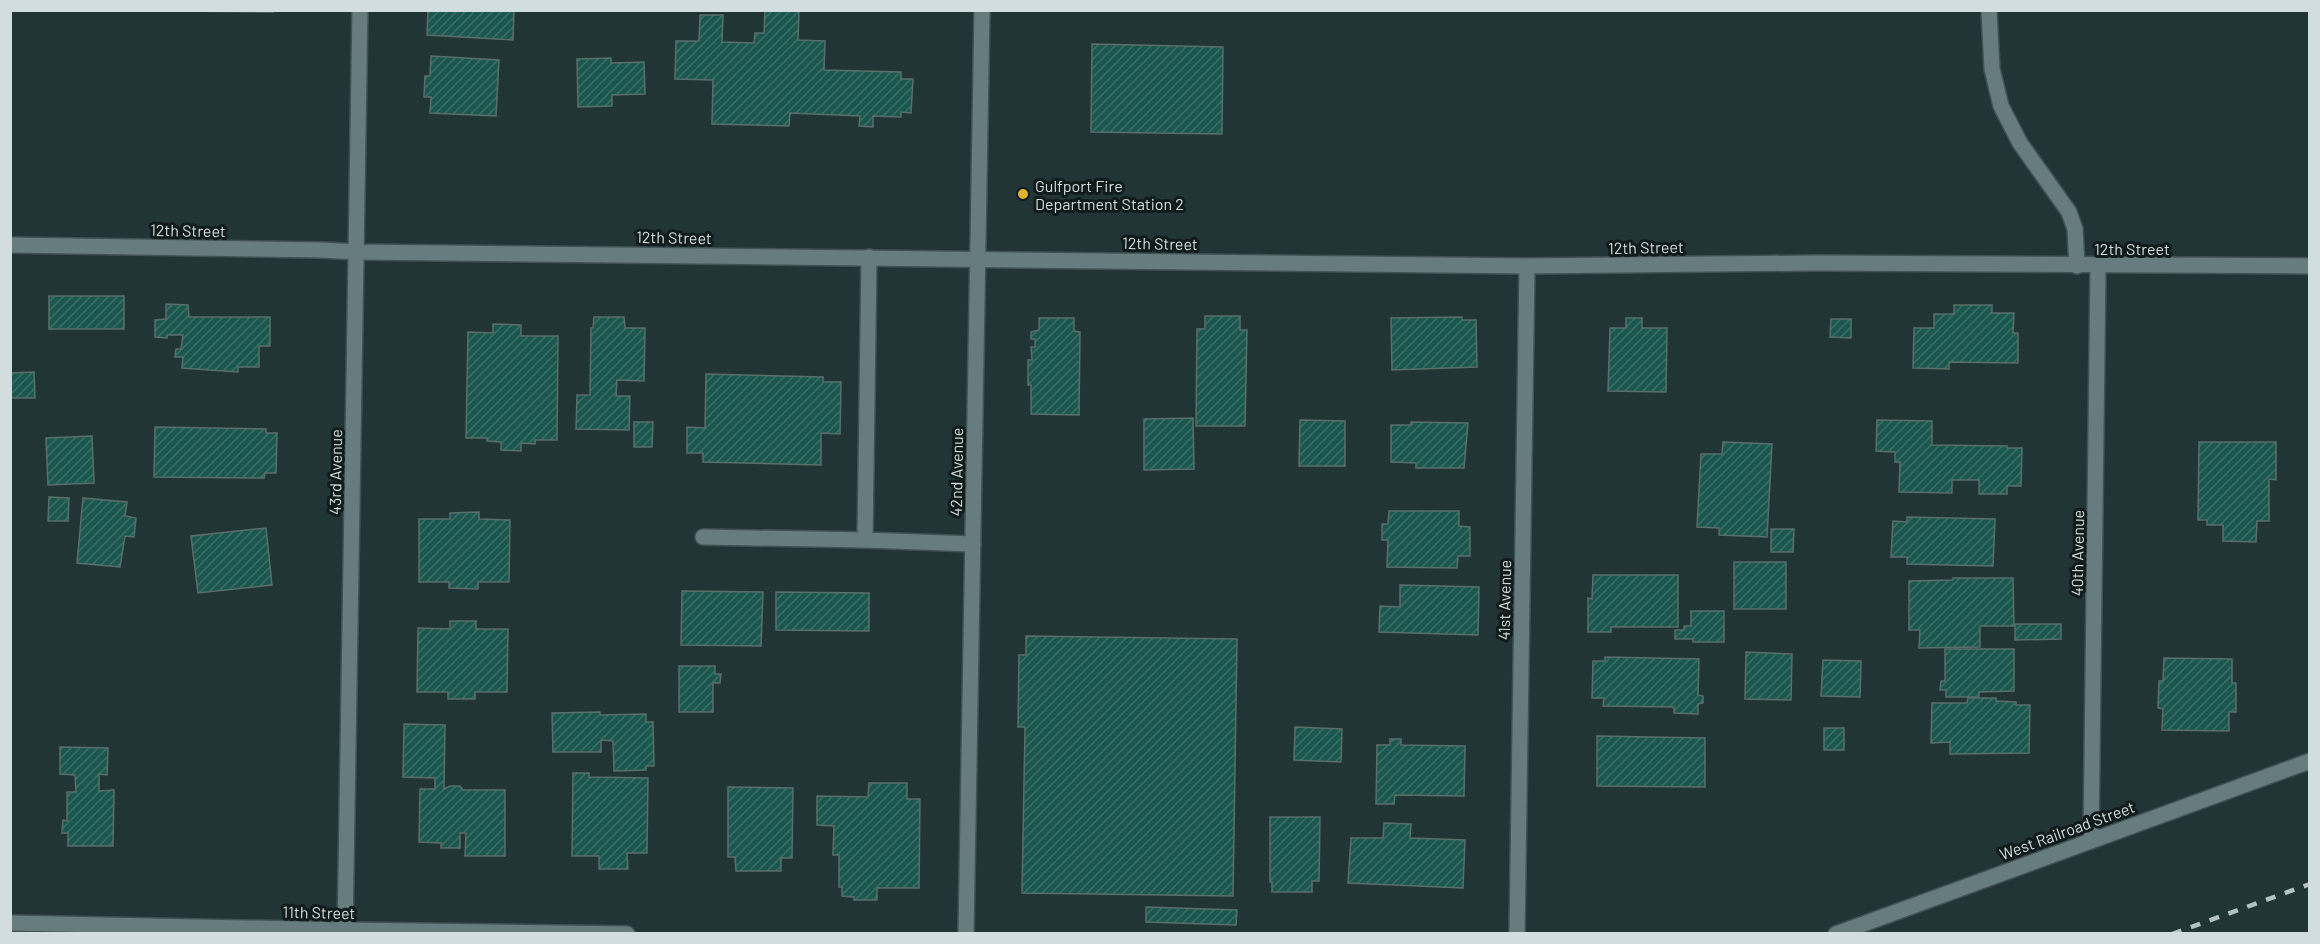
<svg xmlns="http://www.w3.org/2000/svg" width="2320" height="944" font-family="Barlow,sans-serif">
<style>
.building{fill:url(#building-hatch);stroke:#5a6f6a;stroke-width:1.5}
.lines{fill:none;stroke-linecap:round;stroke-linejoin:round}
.service-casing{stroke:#415254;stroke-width:18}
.minor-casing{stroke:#415254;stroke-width:18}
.tertiary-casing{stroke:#415254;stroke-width:18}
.service{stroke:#677c7f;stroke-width:15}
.minor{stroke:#677c7f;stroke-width:15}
.tertiary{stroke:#677c7f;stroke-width:15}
.rail{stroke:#b4c1c3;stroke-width:4.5;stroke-dasharray:10 10;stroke-linecap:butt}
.poi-dot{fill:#ddb133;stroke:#121b1c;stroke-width:2}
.labels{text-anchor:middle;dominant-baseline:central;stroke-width:6;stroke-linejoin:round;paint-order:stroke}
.poi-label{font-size:16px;fill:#d1ddde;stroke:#121b1c;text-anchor:start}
.street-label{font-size:16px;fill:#d1ddde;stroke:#121b1c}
</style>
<defs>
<pattern id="building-hatch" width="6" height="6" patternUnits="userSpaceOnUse" patternTransform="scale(1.5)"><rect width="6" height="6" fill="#1b574e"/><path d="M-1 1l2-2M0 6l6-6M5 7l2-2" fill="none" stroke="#3b6f67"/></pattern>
</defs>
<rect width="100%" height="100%" fill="#213537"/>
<g class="building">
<polygon points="174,10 273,10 273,12 174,11"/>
<polygon points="428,10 514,10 513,40 427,35"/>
<polygon points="765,11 799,11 798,40 825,41 824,70 901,72 901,79 913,79 911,113 901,112 901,117 873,116 873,127 859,126 860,116 790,113 789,126 712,124 713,80 675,79 676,41 699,41 700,15 723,15 722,42 754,43 755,33 764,33"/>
<polygon points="1092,44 1223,47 1222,134 1091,132"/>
<polygon points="431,56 499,60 496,116 430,113 431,97 424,97 425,76 430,76"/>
<polygon points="611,58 611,63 644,62 645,94 612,95 612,106 578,107 577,59"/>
<rect x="49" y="296" width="75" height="33"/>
<polygon points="166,304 188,305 189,317 270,317 270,346 259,346 259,367 238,367 238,372 182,368 183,357 175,357 176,349 181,349 183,335 167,335 167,338 155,337 155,320 166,319"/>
<polygon points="1954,305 1992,305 1992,313 2014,313 2013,333 2018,333 2018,363 1949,362 1949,369 1913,368 1914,328 1934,328 1934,314 1954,314"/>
<polygon points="1205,316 1240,316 1240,330 1247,330 1245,426 1196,426 1197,329 1205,329"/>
<polygon points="594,317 624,317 625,328 645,328 644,381 617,380 616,396 630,396 629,430 576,429 577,395 590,395 591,328 593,328"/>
<polygon points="1462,317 1462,320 1476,320 1477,367 1392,370 1391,318"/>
<polygon points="1039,318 1074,318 1074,331 1080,332 1079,415 1031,414 1031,385 1028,385 1028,360 1032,360 1031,347 1035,347 1035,339 1031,339 1031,332 1039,330"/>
<polygon points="1626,318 1642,318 1642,328 1667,328 1666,392 1608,391 1610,328 1626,328"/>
<polygon points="1831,319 1851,319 1851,338 1830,337"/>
<polygon points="493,324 521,325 521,336 558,336 557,440 535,440 535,444 521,443 521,451 501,450 501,442 487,441 487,438 466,438 468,332 493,333"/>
<polygon points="34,372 35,398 10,398 10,373"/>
<polygon points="706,374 823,377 823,382 841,382 840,434 821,433 821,465 703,462 703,453 687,453 687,427 705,428"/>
<polygon points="1193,418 1194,469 1144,470 1144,419"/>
<polygon points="1300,420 1345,421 1345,466 1299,466"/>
<polygon points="1877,420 1932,421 1932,445 2007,446 2007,448 2022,448 2021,486 2007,486 2007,494 1979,494 1979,480 1952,480 1952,493 1899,492 1900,462 1895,462 1895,452 1876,451"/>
<polygon points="634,422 653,422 652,447 634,447"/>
<polygon points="1411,422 1468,423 1464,468 1416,468 1416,463 1391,462 1391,425 1411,425"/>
<polygon points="155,427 266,429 266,433 277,433 276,473 265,473 264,478 154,477"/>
<polygon points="92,436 94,483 48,485 46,438"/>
<polygon points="1723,442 1772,444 1767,537 1719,535 1719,528 1697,527 1701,454 1722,454"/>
<polygon points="2199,442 2276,442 2276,480 2269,479 2269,521 2257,521 2256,542 2223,541 2223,525 2207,525 2207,520 2198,520"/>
<polygon points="49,497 69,498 68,521 48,521"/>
<polygon points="83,498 127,502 125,516 136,518 134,537 125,536 120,567 77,563"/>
<polygon points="1389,511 1459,511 1459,526 1470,527 1470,556 1458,556 1457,568 1387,567 1388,540 1382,540 1382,524 1388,524"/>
<polygon points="479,512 479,519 510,520 509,582 478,582 478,589 449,588 449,582 419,582 419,519 450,519 450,513"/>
<polygon points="1907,517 1995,519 1993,566 1907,564 1907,557 1891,557 1893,521 1907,522"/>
<polygon points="266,528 272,585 198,593 191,536"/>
<polygon points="1771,529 1794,529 1793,552 1771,552"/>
<rect x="1734" y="562" width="52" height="47"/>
<polygon points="1593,575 1678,575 1678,627 1611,627 1611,632 1588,632 1588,598 1592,599"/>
<polygon points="1953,578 2013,578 2014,626 1980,626 1980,647 1919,648 1920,630 1909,630 1909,581 1953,580"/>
<polygon points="1400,585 1479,587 1478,635 1379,632 1380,606 1400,607"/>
<polygon points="682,591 763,592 761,646 681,645"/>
<polygon points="776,592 869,593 869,631 776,630"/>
<polygon points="1691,611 1724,611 1724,642 1693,642 1693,639 1675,639 1675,630 1684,630 1684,626 1691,626"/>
<polygon points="450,621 476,621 476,629 508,629 507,692 475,692 475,699 448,699 448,692 417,692 418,628 450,629"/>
<polygon points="2015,624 2061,624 2061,639 2015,640"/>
<polygon points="1026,636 1237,639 1233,896 1022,893 1025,727 1018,727 1019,655 1026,655"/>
<polygon points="1945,649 2014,649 2014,691 1979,692 1979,697 1946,697 1946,690 1940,690 1941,681 1945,681"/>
<polygon points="1746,652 1792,654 1791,700 1745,699"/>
<polygon points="1605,657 1699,659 1698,695 1703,696 1703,703 1698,704 1698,714 1674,713 1674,707 1603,706 1604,698 1592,698 1593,661 1605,661"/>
<polygon points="2164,658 2232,659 2232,683 2236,683 2236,712 2229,712 2229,731 2162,730 2163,709 2158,708 2159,681 2163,681"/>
<polygon points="1823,660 1861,661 1860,697 1821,696"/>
<polygon points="679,666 715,666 715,674 721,674 720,683 713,683 713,712 679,712"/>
<polygon points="1968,698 1996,698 1996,701 2016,702 2016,705 2030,705 2029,753 1950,754 1950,742 1931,743 1932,703 1967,703"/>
<polygon points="600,712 600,715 646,714 646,722 653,722 654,766 646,766 646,770 614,771 613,741 601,740 601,752 553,752 552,713"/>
<polygon points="404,724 445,725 444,789 450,786 460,786 463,790 505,790 505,856 465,856 466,833 460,833 460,848 441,848 441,843 419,842 420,789 435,789 435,778 403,777"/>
<polygon points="1295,727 1342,729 1341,762 1294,760"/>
<rect x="1824" y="728" width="20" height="22"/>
<polygon points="1597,736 1705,738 1705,787 1597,786"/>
<polygon points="1390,739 1401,739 1401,745 1465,746 1464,796 1395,795 1394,804 1376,804 1377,745 1390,745"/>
<polygon points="60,747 108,748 107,775 99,774 99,791 114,790 113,846 68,846 68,833 62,833 63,820 67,821 67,792 76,792 75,775 60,774"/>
<polygon points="573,773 589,773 589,777 648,778 647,853 627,853 628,869 599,869 599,856 572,856"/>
<polygon points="869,783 907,783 907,799 920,799 919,888 877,888 877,900 854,900 854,897 842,896 842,887 839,887 839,855 833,855 834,826 817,825 817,796 868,797"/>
<polygon points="728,787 793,788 792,858 781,858 781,871 736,871 735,857 728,857"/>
<polygon points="1270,817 1320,817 1319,881 1312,881 1312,892 1272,892 1272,882 1270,882"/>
<polygon points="1384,823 1411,824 1410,838 1465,840 1463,888 1348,883 1351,838 1383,838"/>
<polygon points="1146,907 1237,910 1236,925 1146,922"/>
</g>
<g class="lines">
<defs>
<g id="service">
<polyline points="869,257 865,540 973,544"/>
<polyline points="703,537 865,540"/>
</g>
<g id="minor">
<polyline points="1989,10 1992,69 2001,106 2020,143 2069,212 2075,229 2077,266"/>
<polyline points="10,245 321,250 357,252 1527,266 1815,263 2310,266"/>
<polyline points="2091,841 2098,266"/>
<polyline points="10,923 345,930 627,934"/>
<polyline points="345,934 360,10"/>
<polyline points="1517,934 1527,266"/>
</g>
<g id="tertiary">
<polyline points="966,934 982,10"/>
<polyline points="1836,934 2310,761"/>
</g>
</defs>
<use href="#service" class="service-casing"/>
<use href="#minor" class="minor-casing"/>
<use href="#tertiary" class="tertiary-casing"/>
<use href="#service" class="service"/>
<use href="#minor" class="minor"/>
<use href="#tertiary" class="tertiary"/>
<polyline class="rail" points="2172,934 2310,884"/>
</g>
<circle class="poi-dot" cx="1023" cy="194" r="6"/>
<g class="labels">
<g class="poi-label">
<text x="1035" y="185">Gulfport Fire<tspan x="1035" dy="18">Department Station 2</tspan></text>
</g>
<g class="street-label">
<text transform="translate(188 230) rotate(1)">12th Street</text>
<text transform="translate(674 237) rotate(1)">12th Street</text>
<text transform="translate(1160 243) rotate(1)">12th Street</text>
<text transform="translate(1646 247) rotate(-1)">12th Street</text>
<text x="2132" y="248">12th Street</text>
<text transform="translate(335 472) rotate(-89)">43rd Avenue</text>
<text transform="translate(956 472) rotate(-89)">42nd Avenue</text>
<text transform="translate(2077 553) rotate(-89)">40th Avenue</text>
<text transform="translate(1504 600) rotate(-89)">41st Avenue</text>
<text transform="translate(2067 830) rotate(-20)">West Railroad Street</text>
<text transform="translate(319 912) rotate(1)">11th Street</text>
</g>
</g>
<rect width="2320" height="944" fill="none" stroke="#d1ddde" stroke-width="24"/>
</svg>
